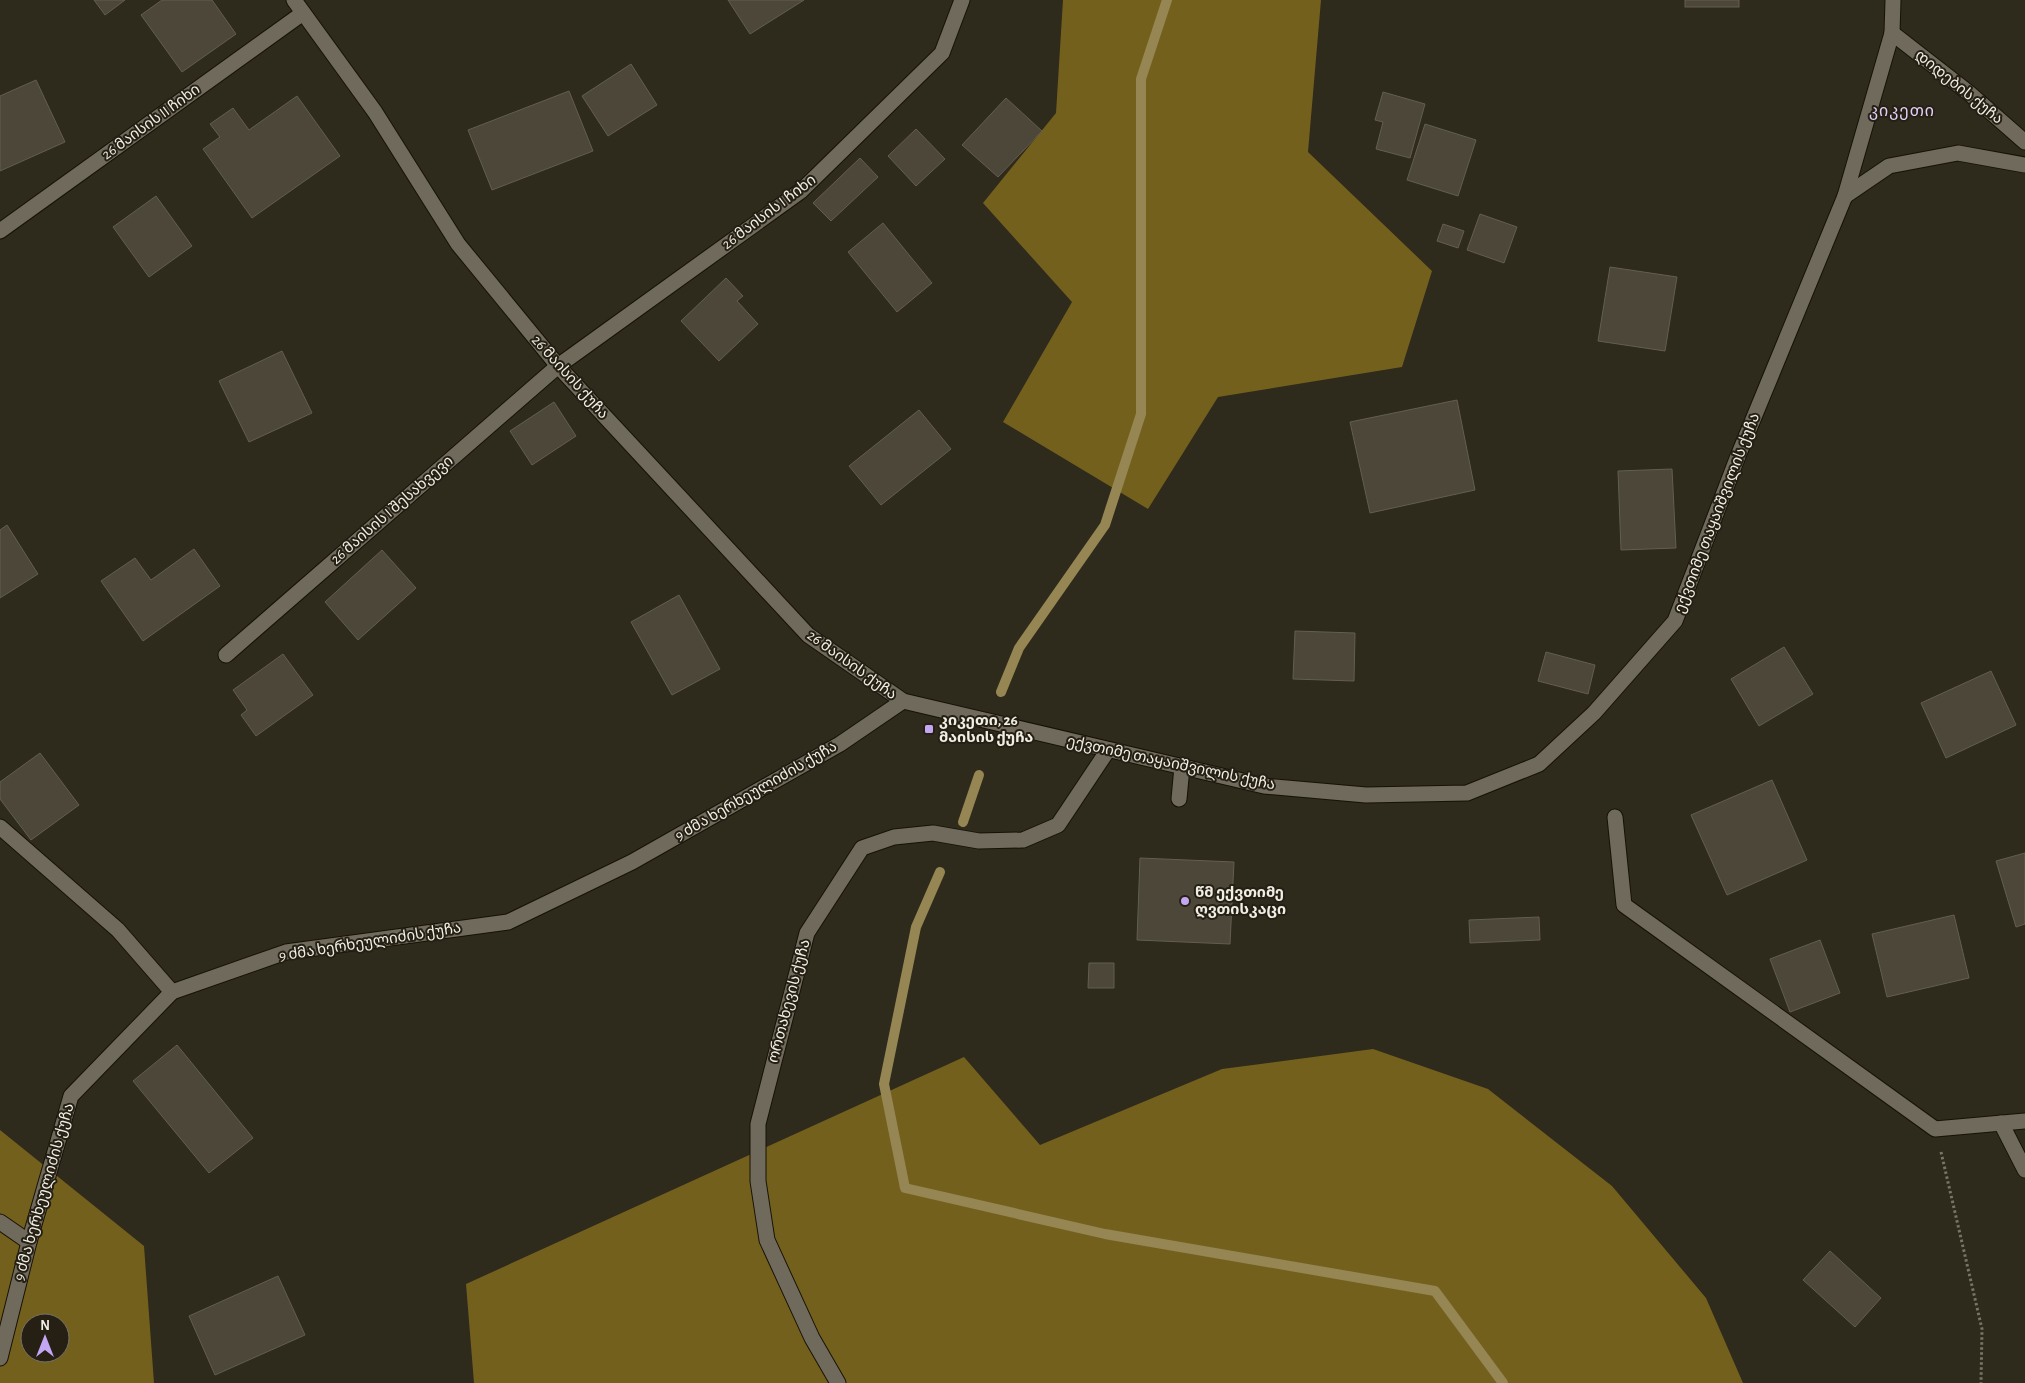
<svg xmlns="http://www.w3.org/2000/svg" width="2025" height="1383" font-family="'Alegreya Sans','Noto Sans Georgian',sans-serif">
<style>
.forest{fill:#74601d;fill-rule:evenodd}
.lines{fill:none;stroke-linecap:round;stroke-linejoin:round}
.stream{stroke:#958653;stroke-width:10}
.building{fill:#4c4739;stroke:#635e4f}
.minor-casing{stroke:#171206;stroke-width:17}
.path{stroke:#777468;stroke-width:3;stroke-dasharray:2.5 2.5;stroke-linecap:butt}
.minor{stroke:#6f6a5b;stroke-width:15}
.poi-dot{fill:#c3a7f2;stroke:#252013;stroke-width:2}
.labels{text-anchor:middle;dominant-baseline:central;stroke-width:4;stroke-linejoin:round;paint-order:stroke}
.street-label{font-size:15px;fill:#f0eee5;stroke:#252013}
.poi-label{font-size:15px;font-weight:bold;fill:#f0eee5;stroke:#252013;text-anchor:start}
.neighbourhood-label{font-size:16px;letter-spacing:1px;fill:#e0d1fb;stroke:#252013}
</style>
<rect width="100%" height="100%" fill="#2e2a1c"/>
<g class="forest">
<polygon points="1063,0 1321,0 1308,152 1432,271 1402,367 1218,397 1148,509 1003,422 1072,302 983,203 1056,113"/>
<polygon points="1373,1049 1488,1089 1612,1186 1706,1298 1743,1383 474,1383 466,1284 964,1057 1040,1145 1222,1069"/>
<path d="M 0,1130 L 144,1246 L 154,1383 L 0,1383 ZM 30,1323 L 60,1323 L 60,1353 L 30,1353 Z"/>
</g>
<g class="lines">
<g class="stream">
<polyline points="1001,692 1019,648 1105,525 1141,414 1141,79 1167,0"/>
<polyline points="963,822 979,775"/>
<polyline points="940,872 916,927 884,1084 905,1188 1105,1234 1435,1291 1503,1383"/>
</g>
</g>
<g class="building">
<polygon points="94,0 125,0 105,15"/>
<polygon points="162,0 212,0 236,34 182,72 141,15"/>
<polygon points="728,0 804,0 750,34"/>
<rect x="1685" y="0" width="54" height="7"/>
<polygon points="631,64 657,105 608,136 582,96"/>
<polygon points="36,80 65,142 0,171 0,96"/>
<polygon points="569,91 593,151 492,190 468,130"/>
<polygon points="1383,92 1425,104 1410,158 1376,149 1383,122 1375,120"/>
<polygon points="297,96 340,156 252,218 203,149 220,137 210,124 233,108 249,130"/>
<polygon points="1006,98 1042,131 998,177 962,145"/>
<polygon points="1425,124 1476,140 1458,196 1407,180"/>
<polygon points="916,129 945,159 916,186 888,156"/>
<polygon points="860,158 878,177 831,221 813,203"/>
<polygon points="156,196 192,246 149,277 113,227"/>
<polygon points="1480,214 1517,227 1504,263 1467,250"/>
<polygon points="883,223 932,283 897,312 848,252"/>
<polygon points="1443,224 1464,231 1458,248 1437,241"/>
<polygon points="1610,267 1677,277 1665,351 1598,341"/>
<polygon points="726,278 743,296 737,301 758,324 719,361 681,321"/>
<polygon points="282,351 312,413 249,442 219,381"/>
<polygon points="1457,400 1475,490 1370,513 1350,422"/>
<polygon points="554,402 576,436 532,465 510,431"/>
<polygon points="919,410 951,449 881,505 849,466"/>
<polygon points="1672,469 1676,548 1621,550 1618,471"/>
<polygon points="7,525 38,574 0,598 0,530"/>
<polygon points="194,549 220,586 143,641 101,581 135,558 151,580"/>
<polygon points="382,550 416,588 358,640 325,602"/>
<polygon points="679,595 720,669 672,695 631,622"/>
<polygon points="1295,631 1355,633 1354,681 1293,679"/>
<polygon points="1784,647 1813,694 1759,726 1731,679"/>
<polygon points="1546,652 1595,665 1588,694 1538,681"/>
<polygon points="283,654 313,695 256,736 241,715 247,710 233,690"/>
<polygon points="1991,671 2016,725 1946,758 1921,703"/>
<polygon points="40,753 79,805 31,840 0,799 0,782"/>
<polygon points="1772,780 1807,860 1727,895 1691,815"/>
<polygon points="2025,853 2025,924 2016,927 1996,861"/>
<polygon points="1140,858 1234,862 1230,944 1137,940"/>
<polygon points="1954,915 1969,978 1887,997 1872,934"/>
<polygon points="1539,917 1540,940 1470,943 1469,920"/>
<polygon points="1820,940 1840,993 1790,1012 1770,959"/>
<polygon points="1089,963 1114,963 1114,988 1088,988"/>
<polygon points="177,1045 253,1138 209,1173 133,1081"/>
<polygon points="1830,1251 1881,1298 1855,1327 1803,1280"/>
<polygon points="278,1276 305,1335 215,1375 189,1316"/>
</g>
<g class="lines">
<defs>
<g id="minor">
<polyline points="294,0 375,112 458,244 558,366 808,635 903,701 1264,786 1366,795 1467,793 1539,764 1594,713 1675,621 1738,456 1845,196 1892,33 1893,0"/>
<polyline points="1892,33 1969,93 2025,142"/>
<polyline points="1845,196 1889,166 1958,153 2025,165"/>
<polyline points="0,231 303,13"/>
<polyline points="226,655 558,366 801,191 942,53 962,0"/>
<polyline points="1179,799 1182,767"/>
<polyline points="1615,817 1624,905 1935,1129 2025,1121"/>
<polyline points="0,827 118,930 172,992"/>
<polyline points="2001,1123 2025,1170"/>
<polyline points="0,1222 29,1242"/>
<polyline points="0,1358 29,1242 71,1096 172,992 286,952 508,922 632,862 840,744 903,701"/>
<polyline points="838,1383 812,1338 767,1240 758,1181 758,1124 807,933 862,848 894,837 933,833 979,841 1023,840 1058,825 1108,750"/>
</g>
</defs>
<use href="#minor" class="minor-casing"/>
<polyline class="path" points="1941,1152 1982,1329 1981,1383"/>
<use href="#minor" class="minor"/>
</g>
<g class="poi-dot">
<rect x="924" y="724" width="10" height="10" rx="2.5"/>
<circle cx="1185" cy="901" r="5"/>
</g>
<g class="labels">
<g class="street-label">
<text transform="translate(1959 87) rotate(39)">დიდების ქუჩა</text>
<text transform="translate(151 122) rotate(-36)">26 მაისის II ჩიხი</text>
<text transform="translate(769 212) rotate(-37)">26 მაისის I ჩიხი</text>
<text transform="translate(570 377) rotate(48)">26 მაისის ქუჩა</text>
<text transform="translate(392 510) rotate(-41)">26 მაისის I შესახვევი</text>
<text transform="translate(1717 513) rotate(-69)">ექვთიმე თაყაიშვილის ქუჩა</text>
<text transform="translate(852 665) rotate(36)">26 მაისის ქუჩა</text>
<text transform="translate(1171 763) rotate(12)">ექვთიმე თაყაიშვილის ქუჩა</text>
<text transform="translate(756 791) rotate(-30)">9 ძმა ხერხეულიძის ქუჩა</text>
<text transform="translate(370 942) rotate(-9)">9 ძმა ხერხეულიძის ქუჩა</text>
<text transform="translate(789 1001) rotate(-75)">ორთახევის ქუჩა</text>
<text transform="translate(44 1192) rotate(-74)">9 ძმა ხერხეულიძის ქუჩა</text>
</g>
<g class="poi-label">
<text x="939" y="720">კიკეთი, 26<tspan x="939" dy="17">მაისის ქუჩა</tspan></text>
<text x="1195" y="892">წმ ექვთიმე<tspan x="1195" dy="17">ღვთისკაცი</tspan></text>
</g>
<g class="neighbourhood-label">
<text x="1902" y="111">კიკეთი</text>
</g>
</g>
<g transform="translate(45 1338)"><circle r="24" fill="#252013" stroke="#767267"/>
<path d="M0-4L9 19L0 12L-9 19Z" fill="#c3a7f2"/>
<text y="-8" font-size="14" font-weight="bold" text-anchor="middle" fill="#f0eee5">N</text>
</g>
</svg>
